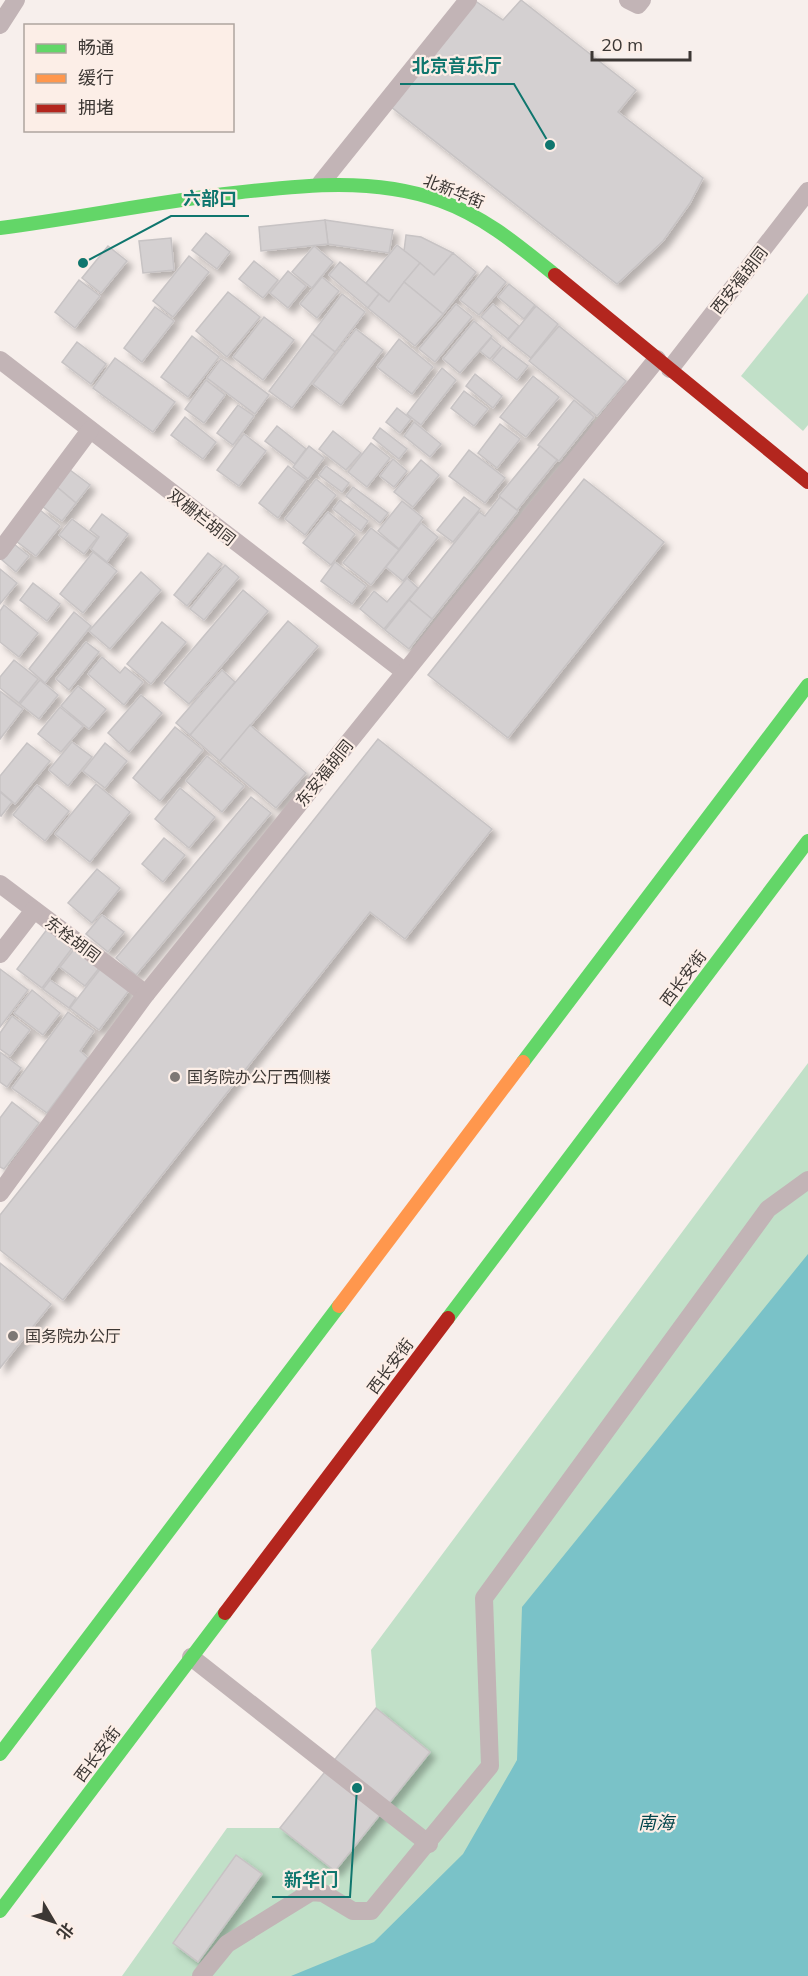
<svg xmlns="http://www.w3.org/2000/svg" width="808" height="1976" font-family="Mulish,'Noto Sans SC',sans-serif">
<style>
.green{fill:#c1e0c8}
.water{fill:#7ac2c8}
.building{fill:#d4d0d1;stroke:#c7c3c4;stroke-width:1.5;filter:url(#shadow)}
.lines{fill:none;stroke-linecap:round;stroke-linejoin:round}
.lane{stroke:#c2b4b6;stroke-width:18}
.fast{stroke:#63d668;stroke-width:14}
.slow{stroke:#ff974d;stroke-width:14}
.jam{stroke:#b3261e;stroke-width:14}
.poi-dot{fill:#7d7774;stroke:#fceee7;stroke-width:2}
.labels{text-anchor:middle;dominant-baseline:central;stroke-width:4.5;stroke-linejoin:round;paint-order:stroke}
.street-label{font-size:16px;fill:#3c3734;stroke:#fceee7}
.poi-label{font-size:16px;fill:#3c3734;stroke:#fceee7;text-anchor:start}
.water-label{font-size:18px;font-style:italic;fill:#04474d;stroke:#fceee7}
.leader{fill:none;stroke:#0f766e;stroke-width:2}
.callout-dot{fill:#0f766e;stroke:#fceee7;stroke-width:2}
.callout-label{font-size:18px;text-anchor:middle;font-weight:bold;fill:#0f766e;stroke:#fceee7;stroke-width:4.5;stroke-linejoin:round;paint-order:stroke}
</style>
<defs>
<filter id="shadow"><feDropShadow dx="5.5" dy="5.5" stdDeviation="3" flood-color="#0004"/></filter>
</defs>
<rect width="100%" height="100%" fill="#f7efec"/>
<g class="green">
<polygon points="808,293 808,425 803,431 741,376"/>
<polygon points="808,1063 808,1976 122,1976 227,1828 281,1828 376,1708 371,1650"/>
</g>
<polygon class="water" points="808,1254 808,1976 291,1976 374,1942 463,1854 517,1760 522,1607"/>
<g class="building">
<polygon points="474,0 503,20 521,0 636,90 618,112 703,178 690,203 663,241 617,284 390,106"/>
<polygon points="325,220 393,230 389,253 328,244"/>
<polygon points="325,220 328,244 261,251 259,227"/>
<polygon points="206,233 230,252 217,269 192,250"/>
<polygon points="406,235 421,237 453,253 434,275 404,251"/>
<polygon points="171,238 174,270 143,273 139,241"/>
<polygon points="397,245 420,263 389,302 366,283"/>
<polygon points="108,246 127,261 101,293 82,278"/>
<polygon points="314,246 333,262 312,288 292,272"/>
<polygon points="453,253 476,272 443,314 404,282 420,263 434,275"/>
<polygon points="189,256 209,272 173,317 153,301"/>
<polygon points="254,261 278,280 263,298 239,279"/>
<polygon points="340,262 379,294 368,308 329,275"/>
<polygon points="487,266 506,282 479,315 460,300"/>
<polygon points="288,271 306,286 288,308 270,293"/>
<polygon points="322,277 339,291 317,318 300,304"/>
<polygon points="79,280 100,296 75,328 55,312"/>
<polygon points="404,282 443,314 415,346 368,308 379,294 389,302"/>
<polygon points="509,284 535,305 524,319 498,297"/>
<polygon points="228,292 260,317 227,357 196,331"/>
<polygon points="342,294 365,312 335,352 312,334"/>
<polygon points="456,304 472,317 435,362 419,349"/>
<polygon points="493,304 519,326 508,339 481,317"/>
<polygon points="536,306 558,324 531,358 508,340"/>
<polygon points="155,307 174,321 142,362 124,348"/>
<polygon points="264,317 294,340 263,380 233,357"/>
<polygon points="474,321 492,336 460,373 443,359"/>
<polygon points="559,326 626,381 597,416 529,361"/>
<polygon points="356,329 383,350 341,405 313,384"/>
<polygon points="312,334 335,352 292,408 269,391"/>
<polygon points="192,336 219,357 188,397 161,377"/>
<polygon points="491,338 501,346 490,359 480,351"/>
<polygon points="399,339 433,367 412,394 377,367"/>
<polygon points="77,342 106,364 91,384 62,362"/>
<polygon points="503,347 528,366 517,380 492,360"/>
<polygon points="115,358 175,402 153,432 93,388"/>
<polygon points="221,359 269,395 255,414 207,378"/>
<polygon points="442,368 456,380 421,425 407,414"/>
<polygon points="475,374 502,396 493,408 466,386"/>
<polygon points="533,376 559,397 526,437 500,417"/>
<polygon points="206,380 225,395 204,423 185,409"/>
<polygon points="464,391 488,409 474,426 451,408"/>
<polygon points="574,400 594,417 559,461 538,445"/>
<polygon points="238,405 254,416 233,445 217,433"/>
<polygon points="397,408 411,419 400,433 386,422"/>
<polygon points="185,417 216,442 203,459 171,435"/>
<polygon points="414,422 441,444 430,457 404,436"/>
<polygon points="500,424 520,439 497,468 478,453"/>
<polygon points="277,426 306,449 295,464 265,441"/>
<polygon points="380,428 407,449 399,459 373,438"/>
<polygon points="333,431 361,453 346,470 319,449"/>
<polygon points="244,434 266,451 239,486 217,470"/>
<polygon points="371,443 390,458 367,487 348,472"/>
<polygon points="309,446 324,458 308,479 293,467"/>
<polygon points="540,446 557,460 517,510 499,496"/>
<polygon points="469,450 505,478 485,503 449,476"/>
<polygon points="393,459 407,471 394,487 380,476"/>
<polygon points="421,460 439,475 413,507 394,492"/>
<polygon points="288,466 306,480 278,518 259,503"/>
<polygon points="326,466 349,483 342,492 319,475"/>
<polygon points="70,470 90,485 76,503 57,487"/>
<polygon points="316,479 336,495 305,535 285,519"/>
<polygon points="584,479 664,542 508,738 428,675"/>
<polygon points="57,487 76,503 62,521 42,506"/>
<polygon points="353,487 388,513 380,523 346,496"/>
<polygon points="464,497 480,509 453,542 437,530"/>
<polygon points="500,497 518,511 432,619 409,600 479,512 485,516"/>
<polygon points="340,500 368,521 361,531 333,509"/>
<polygon points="402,501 423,518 399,549 378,531"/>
<polygon points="40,510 60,526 36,556 16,541"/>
<polygon points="328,512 355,534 331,565 303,543"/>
<polygon points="102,514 128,534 107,562 91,549 99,537 90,530"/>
<polygon points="72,519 97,538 84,554 59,535"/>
<polygon points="421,523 438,537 403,581 386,567"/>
<polygon points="371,528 399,550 371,585 343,563"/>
<polygon points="14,544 29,556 16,572 2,560"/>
<polygon points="93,552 117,571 83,613 60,594"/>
<polygon points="208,553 222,564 187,606 174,595"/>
<polygon points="335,562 366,586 352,604 321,581"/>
<polygon points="225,565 239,577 204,620 190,609"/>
<polygon points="0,569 17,583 0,604"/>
<polygon points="141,572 161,590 110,649 89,631"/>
<polygon points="407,578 418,588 384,629 360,609 374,591 387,602"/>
<polygon points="33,583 60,604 47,621 20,600"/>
<polygon points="243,590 268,611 189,704 164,683"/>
<polygon points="409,600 432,619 409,649 385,630"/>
<polygon points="4,605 38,633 19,657 0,642 0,611"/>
<polygon points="74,612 91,626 45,683 29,669"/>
<polygon points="288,621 318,646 220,761 190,735"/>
<polygon points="162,622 186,642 151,684 127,664"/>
<polygon points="86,642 99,652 69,690 56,679"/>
<polygon points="102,657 120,673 125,667 143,682 124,705 88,674"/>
<polygon points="14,660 38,679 19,703 0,688 0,677"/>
<polygon points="222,670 235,682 190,735 176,723"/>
<polygon points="40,680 58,695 39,719 20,704"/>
<polygon points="78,686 106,709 89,729 61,706"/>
<polygon points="0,691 23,709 0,739"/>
<polygon points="141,695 162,713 129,752 108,733"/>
<polygon points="60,707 83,726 61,752 38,734"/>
<polygon points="250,725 306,773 276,808 220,761"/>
<polygon points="175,727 203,750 160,801 133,778"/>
<polygon points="378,739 492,829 405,939 370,912 63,1300 0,1250 0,1215"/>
<polygon points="72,742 92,757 68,786 49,770"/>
<polygon points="27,743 50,761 15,804 0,791 0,776"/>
<polygon points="105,743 127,761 105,788 83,771"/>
<polygon points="207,756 244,786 222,812 186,781"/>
<polygon points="96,784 130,812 90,862 55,834"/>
<polygon points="37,785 69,811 45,841 13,815"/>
<polygon points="180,788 215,817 189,848 155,819"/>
<polygon points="0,792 12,802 1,816 0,815"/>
<polygon points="251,797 271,813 136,975 116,958"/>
<polygon points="164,838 185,855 163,882 142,864"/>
<polygon points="97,869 120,888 92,923 68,903"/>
<polygon points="102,915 124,932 108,952 86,934"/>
<polygon points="48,928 73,947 42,988 17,969"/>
<polygon points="75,948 100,967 85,986 60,967"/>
<polygon points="101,968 130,989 99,1030 70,1008"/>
<polygon points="0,969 28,990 0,1027"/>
<polygon points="50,980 76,998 69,1008 43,989"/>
<polygon points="32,990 60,1013 43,1035 14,1013"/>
<polygon points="68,1012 94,1031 80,1051 88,1058 47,1113 12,1088"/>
<polygon points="12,1016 30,1030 10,1056 0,1049 0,1033"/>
<polygon points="0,1052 21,1068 7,1087 0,1082"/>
<polygon points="12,1102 39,1123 4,1169 0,1167 0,1118"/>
<polygon points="0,1263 51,1304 0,1368"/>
<polygon points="376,1708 430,1752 335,1871 280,1828"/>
<polygon points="236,1855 262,1874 198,1962 173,1943"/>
</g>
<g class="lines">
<g class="lane">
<polyline points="628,0 638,5 642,0"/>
<polyline points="0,25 16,0"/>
<polyline points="321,183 468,0"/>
<polyline points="0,360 405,672"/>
<polyline points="670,369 808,191"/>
<polyline points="0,551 90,430"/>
<polyline points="0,884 146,994"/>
<polyline points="0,954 34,910"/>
<polyline points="0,1193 146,994 657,359"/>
<polyline points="191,1657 429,1844"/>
<polyline points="201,1976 227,1944 311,1892 323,1893 353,1911 371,1911 490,1766 484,1598 768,1209 808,1180"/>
</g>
<g class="fast">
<path d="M 0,228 C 78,218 156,202 234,193 C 303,185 375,177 441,201 C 485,217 519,246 555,275"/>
<polyline points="523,1062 808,685"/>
<polyline points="448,1318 808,841"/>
<polyline points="0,1754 339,1306"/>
<polyline points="0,1911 225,1613"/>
</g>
<polyline class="slow" points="339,1306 523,1062"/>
<g class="jam">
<polyline points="555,275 808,482"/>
<polyline points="225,1613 448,1318"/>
</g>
</g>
<g class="poi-dot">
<circle cx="175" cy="1077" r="6"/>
<circle cx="13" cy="1336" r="6"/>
</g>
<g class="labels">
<g class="street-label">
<text transform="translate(454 191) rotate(22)">北新华街</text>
<text transform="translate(739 280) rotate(-52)">西安福胡同</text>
<text transform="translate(202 517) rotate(38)">双栅栏胡同</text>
<text transform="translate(324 773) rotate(-51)">东安福胡同</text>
<text transform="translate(73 939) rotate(37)">东栓胡同</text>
<text transform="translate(683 978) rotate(-53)">西长安街</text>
<text transform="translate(390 1366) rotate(-53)">西长安街</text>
<text transform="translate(97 1754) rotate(-53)">西长安街</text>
</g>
<g class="poi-label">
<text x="187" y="1077">国务院办公厅西侧楼</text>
<text x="25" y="1336">国务院办公厅</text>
</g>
<g class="water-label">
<text x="656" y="1822">南海</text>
</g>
</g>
<path class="leader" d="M550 145L514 84H400M83 263L171 216H249M357 1788L350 1897H272"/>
<g class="callout-dot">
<circle cx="550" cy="145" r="6"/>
<circle cx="83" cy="263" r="6"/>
<circle cx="357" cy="1788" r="6"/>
</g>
<g class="callout-label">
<text x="457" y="72">北京音乐厅</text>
<text x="210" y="205">六部口</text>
<text x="311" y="1886">新华门</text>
</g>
<rect x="24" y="24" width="210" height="108" fill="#fceee7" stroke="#afa59f" stroke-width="1.5"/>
<rect x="36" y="44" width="30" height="9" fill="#63d668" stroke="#afa59f" stroke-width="1.5"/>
<text x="78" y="54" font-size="18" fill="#3c3734">畅通</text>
<rect x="36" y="74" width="30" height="9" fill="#ff974d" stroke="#afa59f" stroke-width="1.5"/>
<text x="78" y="84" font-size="18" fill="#3c3734">缓行</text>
<rect x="36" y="104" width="30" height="9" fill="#b3261e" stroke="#afa59f" stroke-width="1.5"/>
<text x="78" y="114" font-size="18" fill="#3c3734">拥堵</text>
<g transform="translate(54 1922) rotate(129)" stroke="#fceee7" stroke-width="4.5" paint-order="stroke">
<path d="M0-4.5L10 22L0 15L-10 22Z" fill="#3c3734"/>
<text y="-9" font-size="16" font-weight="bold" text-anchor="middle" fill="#3c3734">北</text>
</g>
<path d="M592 51v9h98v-9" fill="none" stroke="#3c3734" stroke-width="3"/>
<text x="601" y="51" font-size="18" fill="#3c3734" stroke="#fceee7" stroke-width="4.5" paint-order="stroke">20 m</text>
</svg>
